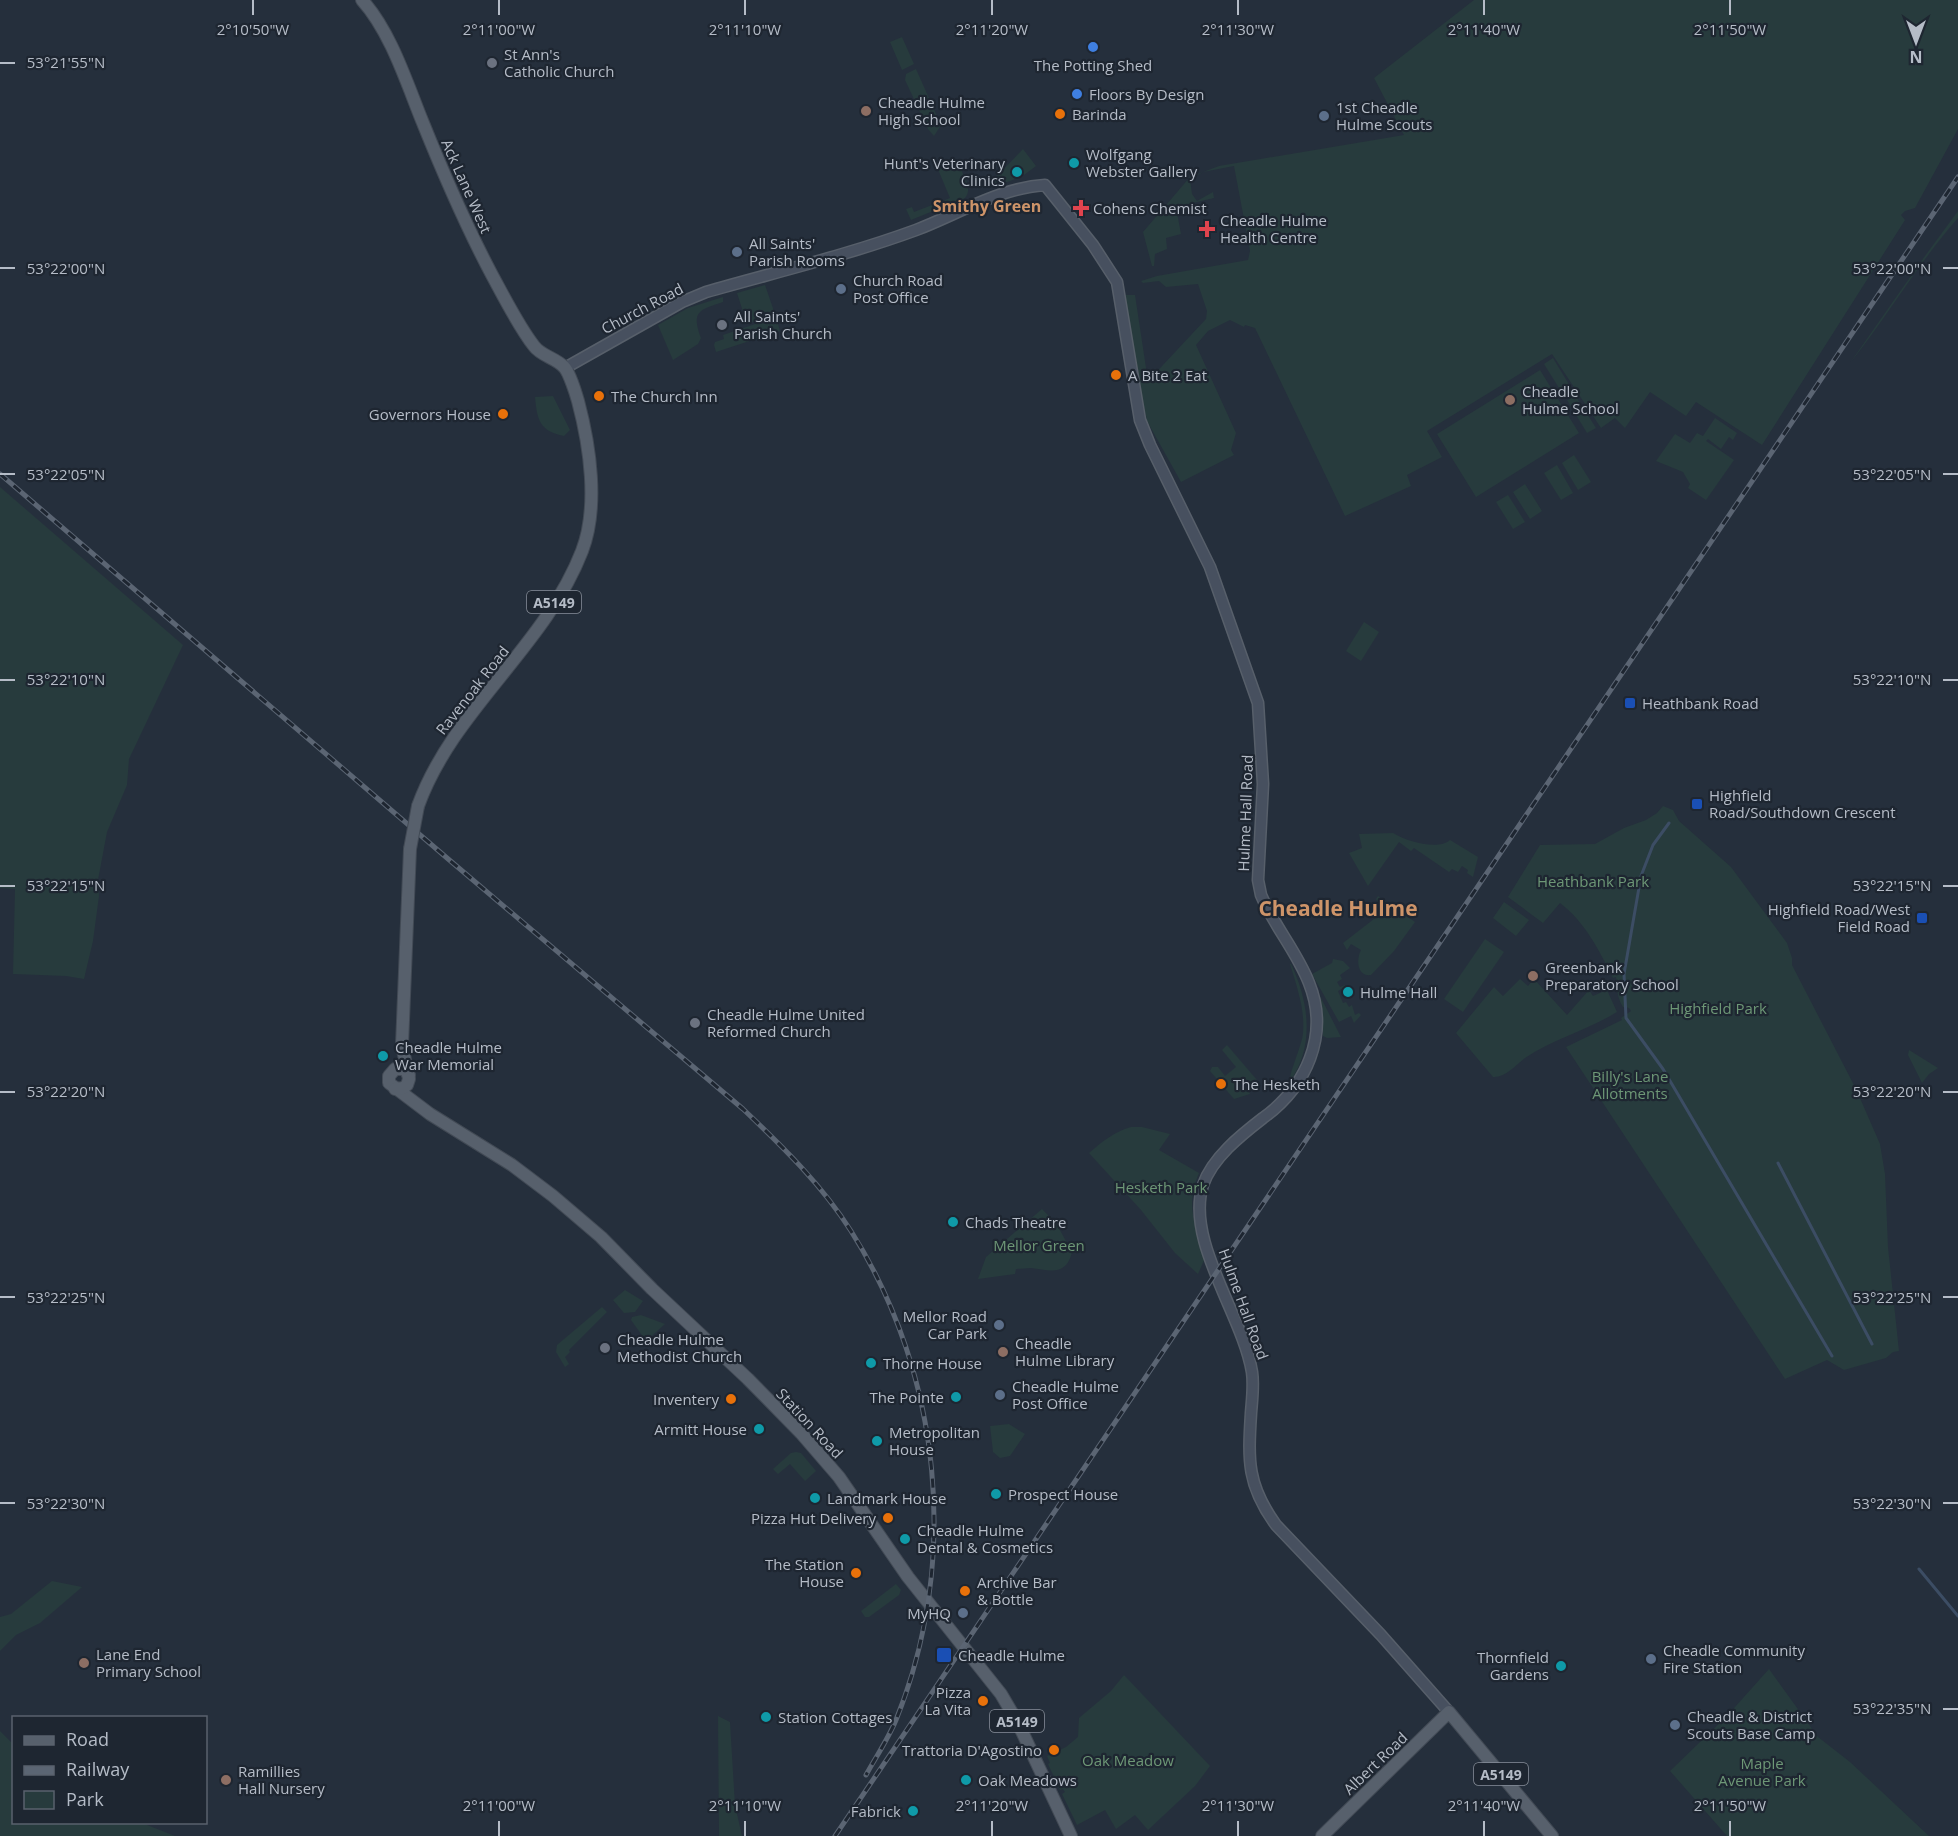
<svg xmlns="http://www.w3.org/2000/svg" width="1958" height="1836" font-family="'Open Sans',sans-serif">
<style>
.green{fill:#273b3d}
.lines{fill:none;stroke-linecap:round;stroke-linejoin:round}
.stream{stroke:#3c4d64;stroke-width:3}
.secondary-casing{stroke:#575f6a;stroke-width:13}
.primary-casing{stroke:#424a55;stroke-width:14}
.secondary{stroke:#47505f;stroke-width:10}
.primary{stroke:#57606c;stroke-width:12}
.rail-casing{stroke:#5b6573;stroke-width:5}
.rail{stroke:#1e2631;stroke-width:3;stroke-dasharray:9;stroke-linecap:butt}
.primary-bridge-casing{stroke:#424a55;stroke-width:14;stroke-linecap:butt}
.primary-bridge{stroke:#57606c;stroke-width:12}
.ticks{fill:none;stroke:#b5bcc7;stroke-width:2}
.shop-dot{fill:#3f7fe0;stroke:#1e2631;stroke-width:2}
.worship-dot{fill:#6b7280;stroke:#1e2631;stroke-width:2}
.education-dot{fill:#8d6e63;stroke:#1e2631;stroke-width:2}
.food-dot{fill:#e8710a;stroke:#1e2631;stroke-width:2}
.service-dot{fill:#5c6f8a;stroke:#1e2631;stroke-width:2}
.culture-dot{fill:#0f9aa8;stroke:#1e2631;stroke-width:2}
.health-dot{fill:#e0444e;stroke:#1e2631;stroke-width:2}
.transit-dot{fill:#1a4fb4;stroke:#1e2631;stroke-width:2}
.labels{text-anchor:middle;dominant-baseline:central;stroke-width:4.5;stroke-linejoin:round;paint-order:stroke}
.shield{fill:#1e2631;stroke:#888f9a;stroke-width:1.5}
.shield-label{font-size:14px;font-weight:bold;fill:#b5bcc7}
.poi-label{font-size:15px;fill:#b5bcc7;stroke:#1e2631;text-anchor:start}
.street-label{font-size:15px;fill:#b5bcc7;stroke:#1e2631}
.park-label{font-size:15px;fill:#6d9776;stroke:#1e2631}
.neighbourhood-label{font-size:16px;font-weight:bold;fill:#ce9469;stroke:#1e2631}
.district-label{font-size:21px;font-weight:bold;fill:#ce9469;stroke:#1e2631}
.ticks-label{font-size:15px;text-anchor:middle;fill:#b5bcc7;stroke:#1e2631;stroke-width:4.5;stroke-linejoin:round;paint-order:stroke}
</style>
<rect width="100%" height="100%" fill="#252f3c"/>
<g class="green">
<polygon points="1474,0 1958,0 1958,129 1915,208 1905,211 1901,215 1905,220 1762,445 1696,402 1686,416 1650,392 1625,428 1615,418 1601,428 1552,354 1427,431 1442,457 1407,475 1411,486 1345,516 1255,328 1245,325 1244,327 1230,320 1208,331 1196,345 1236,433 1231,450 1234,455 1181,482 1147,421 1137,375 1125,295 1135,295 1148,381 1206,319 1207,311 1198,284 1166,287 1159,281 1143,283 1141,281 1157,276 1248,260 1250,251 1234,166 1203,172 1190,179 1192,194 1197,201 1213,192 1214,198 1176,207 1181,234 1166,238 1167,249 1155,254 1154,266 1152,266 1143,232 1190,177 1219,166 1404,135 1374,78"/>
<polygon points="902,37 914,64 902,70 890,42"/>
<polygon points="916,69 941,125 934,136 928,129 905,80 906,74"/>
<path d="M 1023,149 L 1036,166 L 1024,175 L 1020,167 L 1011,170 L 1015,179 C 1004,183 992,190 984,178 L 994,179 Z"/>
<path d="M 952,161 L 957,162 C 962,173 974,188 965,198 L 911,220 L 906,209 L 912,207 L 914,212 L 950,198 L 937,167 Z"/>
<path d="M 1958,211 L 1958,218 C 1918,263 1888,316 1850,363 L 1925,256 Z"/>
<polygon points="765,285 775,314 747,324 737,293"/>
<path d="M 723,297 L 723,302 C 699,310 691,311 701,338 L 698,344 L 673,360 L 658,325 L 688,308 Z"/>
<polygon points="776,317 780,331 716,352 714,345 715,342 724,339 723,335"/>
<polygon points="1553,358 1573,391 1564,396 1544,364"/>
<polygon points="1540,370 1579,433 1476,497 1437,434"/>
<polygon points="1575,395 1596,428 1587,433 1567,400"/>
<path d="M 553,396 L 570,430 L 564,436 C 539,431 537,419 535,397 Z"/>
<polygon points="1715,418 1737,433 1733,440 1729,437 1721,449 1708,439 1706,441 1734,460 1706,500 1688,488 1690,484 1683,472 1656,461 1675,434 1690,443 1697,433 1703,436"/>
<polygon points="1574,455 1591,482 1578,490 1562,463"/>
<polygon points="1557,465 1573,493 1561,500 1544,473"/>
<polygon points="1525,484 1542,511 1530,519 1513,492"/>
<polygon points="0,487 183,645 129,759 127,785 107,832 98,880 99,896 93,941 84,979 66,976 13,974 15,889 0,888"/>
<polygon points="1508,495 1525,522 1513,529 1496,502"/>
<polygon points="1364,622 1379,632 1361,661 1346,651"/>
<path d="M 1663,806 L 1673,810 L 1679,821 L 1731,867 L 1787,943 L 1792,958 L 1792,965 L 1856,1089 L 1880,1144 L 1885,1174 L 1888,1247 L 1899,1351 L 1893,1352 L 1886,1358 L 1844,1370 L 1827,1360 L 1785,1379 L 1566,1047 L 1622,1020 L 1621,1018 L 1631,1011 L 1629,1008 L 1623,1007 C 1617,998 1617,988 1616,977 L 1613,978 C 1599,950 1585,922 1560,903 L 1543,923 L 1508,897 L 1540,845 L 1595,844 L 1624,828 L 1646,820 L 1657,813 Z"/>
<path d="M 1393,833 C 1406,841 1438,851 1450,840 L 1478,857 L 1473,877 L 1467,873 L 1468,870 L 1462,866 L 1458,872 L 1452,869 L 1449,872 L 1414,848 L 1411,851 L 1399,842 L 1368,886 L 1349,853 L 1362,848 L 1359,834 Z"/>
<path d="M 1378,896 L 1415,922 L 1394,951 L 1371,975 C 1357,977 1356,959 1361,950 L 1351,944 L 1347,950 L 1343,943 L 1383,912 L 1376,899 Z"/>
<polygon points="1504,902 1529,920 1516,936 1493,918"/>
<polygon points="1485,939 1504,952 1463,1012 1444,999"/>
<polygon points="1333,959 1343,961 1350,968 1340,975 1342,979 1337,982 1340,987 1345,985 1345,987 1338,991 1343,1003 1346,1002 1349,1007 1352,1005 1355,1015 1359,1013 1361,1015 1354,1023 1351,1016 1339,1022 1312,974 1332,963"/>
<path d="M 1290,964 L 1291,964 C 1309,1002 1315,1045 1290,1082 C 1288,1075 1302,1046 1303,1033 C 1305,1009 1297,987 1290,964 Z"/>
<path d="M 1520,979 L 1528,986 L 1534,979 L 1567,1015 L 1589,990 L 1593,996 L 1607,990 L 1617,1012 C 1588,1030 1553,1039 1525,1058 C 1516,1065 1505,1078 1493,1077 L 1456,1033 L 1494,987 L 1503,996 Z"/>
<polygon points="1320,996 1341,1037 1327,1038 1323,1036 1319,997"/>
<polygon points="1227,1045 1257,1080 1255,1082 1256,1086 1248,1089 1250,1094 1234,1099 1210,1071 1212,1067 1218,1067 1225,1076 1236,1067 1222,1050"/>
<polygon points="1909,1050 1938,1068 1929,1074 1922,1083 1908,1055"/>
<path d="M 1131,1127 L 1142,1127 L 1170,1134 L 1159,1150 L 1199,1173 C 1185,1206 1195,1225 1206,1256 L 1198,1274 L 1175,1253 L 1141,1210 L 1089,1153 C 1103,1141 1114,1132 1131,1127 Z"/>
<path d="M 1042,1209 L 1056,1223 L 1072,1252 C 1066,1277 1049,1270 1031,1268 C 1027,1268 1021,1269 1016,1269 L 1015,1274 L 978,1279 L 986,1257 Z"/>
<polygon points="625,1290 643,1301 635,1312 624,1313 613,1300"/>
<polygon points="602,1307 607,1312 569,1350 570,1352 565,1357 569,1364 565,1367 556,1352 557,1345"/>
<polygon points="641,1315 665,1324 646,1341 631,1320 632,1317"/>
<polygon points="1009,1424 1025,1434 1010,1456 1000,1458 993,1452 990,1426"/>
<polygon points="796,1452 801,1453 816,1471 805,1481 790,1464 778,1474 773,1469 791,1453"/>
<polygon points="52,1581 82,1587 40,1623 16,1635 0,1651 0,1617 11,1614"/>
<polygon points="896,1584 901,1590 899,1595 869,1617 865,1617 861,1611"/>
<polygon points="1769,1669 1818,1737 1850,1762 1929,1836 1727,1836 1670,1771 1727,1716"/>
<polygon points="1124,1675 1210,1766 1195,1786 1148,1830 1135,1815 1116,1829 1105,1810 1077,1825 1062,1794 1065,1792 1063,1789 1060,1790 1048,1764 1050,1763 1047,1756 1066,1747 1078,1737 1079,1718 1111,1691"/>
<polygon points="718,1716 730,1722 735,1805 742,1836 719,1836"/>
<polygon points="0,1731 13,1744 14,1822 142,1823 175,1836 0,1836"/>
</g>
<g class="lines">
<g class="stream">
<polyline points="1669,823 1653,845 1641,876 1624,974 1626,1018 1663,1069 1832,1356"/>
<polyline points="1778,1163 1872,1344"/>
<polyline points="1919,1569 1958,1616"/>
</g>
<defs>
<path id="secondary" d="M 565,368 L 682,302 L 706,292 C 776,272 848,255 916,230 C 958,214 999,188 1045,185 L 1093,245 L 1117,282 L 1140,420 L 1150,445 L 1210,567 L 1258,703 L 1263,784 L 1258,880 L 1261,895 C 1274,926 1297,952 1309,983 C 1330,1035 1306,1087 1263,1118 C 1241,1135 1212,1158 1203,1185 C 1185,1241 1243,1316 1252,1372 C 1254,1385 1252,1400 1251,1413 C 1248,1461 1247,1485 1276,1525 L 1381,1635 L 1449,1712"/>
<g id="primary">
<path d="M 362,0 C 391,32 407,84 423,123 C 444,175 466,226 492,275 C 504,297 519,327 534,346 C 541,356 556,358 564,367 C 569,372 576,394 578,401 C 590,446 599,507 582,551 C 545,647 453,709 418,806"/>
<polyline points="409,1075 404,1069 395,1069 389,1076 389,1083 430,1114 512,1165 553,1196 601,1237 652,1289 748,1379 801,1433 839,1477 908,1577 1001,1694 1018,1723 1071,1836"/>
<polyline points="395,1089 403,1088 407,1085 409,1079 402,1045 410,849"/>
<polyline points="1322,1836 1449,1712 1552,1836"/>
</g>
</defs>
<use href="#secondary" class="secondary-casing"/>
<use href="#primary" class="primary-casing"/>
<use href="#secondary" class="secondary"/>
<use href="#primary" class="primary"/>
<defs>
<g id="rail">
<path d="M 0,474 L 447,858 L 743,1109 C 782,1146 822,1185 851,1231 C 942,1375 960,1561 896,1720 C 888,1739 876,1757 866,1775"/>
<polyline points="835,1836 1958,177"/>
</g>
</defs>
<use href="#rail" class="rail-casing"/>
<use href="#rail" class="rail"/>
<defs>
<polyline id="primary-bridge" points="410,849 418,806"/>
</defs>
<use href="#primary-bridge" class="primary-bridge-casing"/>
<use href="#primary-bridge" class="primary-bridge"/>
</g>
<path class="ticks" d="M 253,0 L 253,15M 499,0 L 499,15M 745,0 L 745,15M 992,0 L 992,15M 1238,0 L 1238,15M 1484,0 L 1484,15M 1730,0 L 1730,15M 0,63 L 15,63M 0,268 L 15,268M 1943,268 L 1958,268M 0,474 L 15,474M 1943,474 L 1958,474M 0,680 L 15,680M 1943,680 L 1958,680M 0,886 L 15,886M 1943,886 L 1958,886M 0,1092 L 15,1092M 1943,1092 L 1958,1092M 0,1297 L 15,1297M 1943,1297 L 1958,1297M 0,1503 L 15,1503M 1943,1503 L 1958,1503M 1943,1709 L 1958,1709M 499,1821 L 499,1836M 745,1821 L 745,1836M 992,1821 L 992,1836M 1238,1821 L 1238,1836M 1484,1821 L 1484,1836M 1730,1821 L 1730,1836"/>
<g class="shop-dot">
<circle cx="1093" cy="47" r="6"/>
<circle cx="1077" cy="94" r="6"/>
</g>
<g class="worship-dot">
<circle cx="492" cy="63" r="6"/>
<circle cx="722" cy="325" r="6"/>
<circle cx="695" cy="1023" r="6"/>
<circle cx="605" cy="1348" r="6"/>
</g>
<g class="education-dot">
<circle cx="866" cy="111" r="6"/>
<circle cx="1510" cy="400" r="6"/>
<circle cx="1533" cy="976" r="6"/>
<circle cx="1003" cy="1352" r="6"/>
<circle cx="84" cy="1663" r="6"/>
<circle cx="226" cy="1780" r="6"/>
</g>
<g class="food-dot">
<circle cx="1060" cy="114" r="6"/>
<circle cx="1116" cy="375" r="6"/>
<circle cx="599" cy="396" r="6"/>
<circle cx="503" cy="414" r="6"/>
<circle cx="1221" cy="1084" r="6"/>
<circle cx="731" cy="1399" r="6"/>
<circle cx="888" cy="1518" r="6"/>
<circle cx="856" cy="1573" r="6"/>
<circle cx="965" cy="1591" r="6"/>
<circle cx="983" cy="1701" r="6"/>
<circle cx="1054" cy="1750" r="6"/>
</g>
<g class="service-dot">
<circle cx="1324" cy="116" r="6"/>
<circle cx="737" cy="252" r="6"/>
<circle cx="841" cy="289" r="6"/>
<circle cx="999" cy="1325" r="6"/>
<circle cx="1000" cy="1395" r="6"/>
<circle cx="963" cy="1613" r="6"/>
<circle cx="1651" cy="1659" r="6"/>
<circle cx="1675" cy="1725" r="6"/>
</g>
<g class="culture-dot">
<circle cx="1074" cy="163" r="6"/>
<circle cx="1017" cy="172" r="6"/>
<circle cx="1348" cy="992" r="6"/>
<circle cx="383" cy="1056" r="6"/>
<circle cx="953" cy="1222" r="6"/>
<circle cx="871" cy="1363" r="6"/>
<circle cx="956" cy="1397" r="6"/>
<circle cx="759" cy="1429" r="6"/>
<circle cx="877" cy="1441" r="6"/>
<circle cx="996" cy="1494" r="6"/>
<circle cx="815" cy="1498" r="6"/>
<circle cx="905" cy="1539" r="6"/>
<circle cx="1561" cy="1666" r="6"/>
<circle cx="766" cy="1717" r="6"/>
<circle cx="966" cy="1780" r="6"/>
<circle cx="913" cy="1811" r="6"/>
</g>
<g class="health-dot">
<path d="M1078 199h6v6h6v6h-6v6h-6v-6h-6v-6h6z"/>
<path d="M1204 220h6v6h6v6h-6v6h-6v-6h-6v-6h6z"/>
</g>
<g class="transit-dot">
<rect x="1624" y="697" width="12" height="12" rx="3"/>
<rect x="1691" y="798" width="12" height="12" rx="3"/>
<rect x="1916" y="912" width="12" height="12" rx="3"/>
<rect x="936" y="1647" width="16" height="16" rx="3"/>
</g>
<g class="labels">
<g class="shield">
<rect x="527" y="591" width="54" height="22" rx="4.5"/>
<rect x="990" y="1710" width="54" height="22" rx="4.5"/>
<rect x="1474" y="1763" width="54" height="22" rx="4.5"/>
</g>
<g class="shield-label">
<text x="554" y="602">A5149</text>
<text x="1017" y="1721">A5149</text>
<text x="1501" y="1774">A5149</text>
</g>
<g class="poi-label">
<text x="504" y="54">St Ann's<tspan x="504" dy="17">Catholic Church</tspan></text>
<text x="1093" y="65" text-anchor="middle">The Potting Shed</text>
<text x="1089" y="94">Floors By Design</text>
<text x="878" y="102">Cheadle Hulme<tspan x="878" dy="17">High School</tspan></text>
<text x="1336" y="107">1st Cheadle<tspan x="1336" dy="17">Hulme Scouts</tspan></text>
<text x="1072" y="114">Barinda</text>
<text x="1086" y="154">Wolfgang<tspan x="1086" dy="17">Webster Gallery</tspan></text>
<text x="1005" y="163" text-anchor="end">Hunt's Veterinary<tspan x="1005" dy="17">Clinics</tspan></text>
<text x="1093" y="208">Cohens Chemist</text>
<text x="1220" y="220">Cheadle Hulme<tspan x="1220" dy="17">Health Centre</tspan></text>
<text x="749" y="243">All Saints'<tspan x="749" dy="17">Parish Rooms</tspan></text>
<text x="853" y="280">Church Road<tspan x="853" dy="17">Post Office</tspan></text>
<text x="734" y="316">All Saints'<tspan x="734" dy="17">Parish Church</tspan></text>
<text x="1128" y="375">A Bite 2 Eat</text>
<text x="1522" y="391">Cheadle<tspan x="1522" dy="17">Hulme School</tspan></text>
<text x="611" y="396">The Church Inn</text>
<text x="491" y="414" text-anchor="end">Governors House</text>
<text x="1642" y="703">Heathbank Road</text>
<text x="1709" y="795">Highfield<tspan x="1709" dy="17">Road/Southdown Crescent</tspan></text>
<text x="1910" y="909" text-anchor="end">Highfield Road/West<tspan x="1910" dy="17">Field Road</tspan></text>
<text x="1545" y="967">Greenbank<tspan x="1545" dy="17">Preparatory School</tspan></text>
<text x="1360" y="992">Hulme Hall</text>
<text x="707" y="1014">Cheadle Hulme United<tspan x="707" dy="17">Reformed Church</tspan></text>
<text x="395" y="1047">Cheadle Hulme<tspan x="395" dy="17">War Memorial</tspan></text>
<text x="1233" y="1084">The Hesketh</text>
<text x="965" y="1222">Chads Theatre</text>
<text x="987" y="1316" text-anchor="end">Mellor Road<tspan x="987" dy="17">Car Park</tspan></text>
<text x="617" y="1339">Cheadle Hulme<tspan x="617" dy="17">Methodist Church</tspan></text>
<text x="1015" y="1343">Cheadle<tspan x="1015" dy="17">Hulme Library</tspan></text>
<text x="883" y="1363">Thorne House</text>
<text x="1012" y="1386">Cheadle Hulme<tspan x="1012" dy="17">Post Office</tspan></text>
<text x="944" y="1397" text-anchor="end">The Pointe</text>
<text x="719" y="1399" text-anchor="end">Inventery</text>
<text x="747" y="1429" text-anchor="end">Armitt House</text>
<text x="889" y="1432">Metropolitan<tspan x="889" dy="17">House</tspan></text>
<text x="1008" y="1494">Prospect House</text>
<text x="827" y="1498">Landmark House</text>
<text x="876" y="1518" text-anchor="end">Pizza Hut Delivery</text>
<text x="917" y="1530">Cheadle Hulme<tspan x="917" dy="17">Dental &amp; Cosmetics</tspan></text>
<text x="844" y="1564" text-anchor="end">The Station<tspan x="844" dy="17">House</tspan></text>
<text x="977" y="1582">Archive Bar<tspan x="977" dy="17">&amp; Bottle</tspan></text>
<text x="951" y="1613" text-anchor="end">MyHQ</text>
<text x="1663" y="1650">Cheadle Community<tspan x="1663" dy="17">Fire Station</tspan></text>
<text x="96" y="1654">Lane End<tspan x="96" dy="17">Primary School</tspan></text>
<text x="958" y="1655">Cheadle Hulme</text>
<text x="1549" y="1657" text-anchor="end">Thornfield<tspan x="1549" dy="17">Gardens</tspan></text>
<text x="971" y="1692" text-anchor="end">Pizza<tspan x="971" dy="17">La Vita</tspan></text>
<text x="1687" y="1716">Cheadle &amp; District<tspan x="1687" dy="17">Scouts Base Camp</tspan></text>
<text x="778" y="1717">Station Cottages</text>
<text x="1042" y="1750" text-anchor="end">Trattoria D'Agostino</text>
<text x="238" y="1771">Ramillies<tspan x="238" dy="17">Hall Nursery</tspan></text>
<text x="978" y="1780">Oak Meadows</text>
<text x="901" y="1811" text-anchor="end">Fabrick</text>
</g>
<g class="street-label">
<text transform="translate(467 186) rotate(66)">Ack Lane West</text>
<text transform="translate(642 308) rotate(-28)">Church Road</text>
<text transform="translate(472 690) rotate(-52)">Ravenoak Road</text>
<text transform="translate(1245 813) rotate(-88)">Hulme Hall Road</text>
<text transform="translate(1244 1304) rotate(70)">Hulme Hall Road</text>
<text transform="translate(810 1423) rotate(47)">Station Road</text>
<text transform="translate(1375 1763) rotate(-44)">Albert Road</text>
</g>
<g class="park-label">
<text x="1593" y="881">Heathbank Park</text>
<text x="1718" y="1008">Highfield Park</text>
<text x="1630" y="1076">Billy's Lane<tspan x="1630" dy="17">Allotments</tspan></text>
<text x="1161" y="1187">Hesketh Park</text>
<text x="1039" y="1245">Mellor Green</text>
<text x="1128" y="1760">Oak Meadow</text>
<text x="1762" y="1763">Maple<tspan x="1762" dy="17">Avenue Park</tspan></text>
</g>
<g class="neighbourhood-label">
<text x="987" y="206">Smithy Green</text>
</g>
<g class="district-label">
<text x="1338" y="908">Cheadle Hulme</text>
</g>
</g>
<g class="ticks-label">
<text x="253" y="35">2°10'50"W</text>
<text x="499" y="35">2°11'00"W</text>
<text x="745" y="35">2°11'10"W</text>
<text x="992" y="35">2°11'20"W</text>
<text x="1238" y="35">2°11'30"W</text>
<text x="1484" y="35">2°11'40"W</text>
<text x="1730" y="35">2°11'50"W</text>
<text x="66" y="68">53°21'55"N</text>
<text x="1892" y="274">53°22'00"N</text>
<text x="66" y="274">53°22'00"N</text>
<text x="1892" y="480">53°22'05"N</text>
<text x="66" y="480">53°22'05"N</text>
<text x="1892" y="685">53°22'10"N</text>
<text x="66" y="685">53°22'10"N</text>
<text x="1892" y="891">53°22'15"N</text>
<text x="66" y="891">53°22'15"N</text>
<text x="1892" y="1097">53°22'20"N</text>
<text x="66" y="1097">53°22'20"N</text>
<text x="1892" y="1303">53°22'25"N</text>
<text x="66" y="1303">53°22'25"N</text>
<text x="1892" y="1509">53°22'30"N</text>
<text x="66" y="1509">53°22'30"N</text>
<text x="1892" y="1714">53°22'35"N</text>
<text x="499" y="1811">2°11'00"W</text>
<text x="745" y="1811">2°11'10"W</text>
<text x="992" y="1811">2°11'20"W</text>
<text x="1238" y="1811">2°11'30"W</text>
<text x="1484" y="1811">2°11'40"W</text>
<text x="1730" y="1811">2°11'50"W</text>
</g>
<rect x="12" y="1716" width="195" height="108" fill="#1e2631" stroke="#5a626d" stroke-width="1.5"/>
<rect x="24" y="1736" width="30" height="9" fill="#57606c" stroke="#5a626d" stroke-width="1.5"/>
<text x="66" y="1746" font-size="18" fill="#b5bcc7">Road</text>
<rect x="24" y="1766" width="30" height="9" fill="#5b6573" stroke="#5a626d" stroke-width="1.5"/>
<text x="66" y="1776" font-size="18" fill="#b5bcc7">Railway</text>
<rect x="24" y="1791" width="30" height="18" fill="#273b3d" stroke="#5a626d" stroke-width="1.5"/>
<text x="66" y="1806" font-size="18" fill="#b5bcc7">Park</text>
<g transform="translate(1916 42) rotate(180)" stroke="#1e2631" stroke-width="4.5" paint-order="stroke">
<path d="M0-4.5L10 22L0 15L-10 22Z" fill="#b5bcc7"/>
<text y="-9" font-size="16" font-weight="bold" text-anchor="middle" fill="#b5bcc7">N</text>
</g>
</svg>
